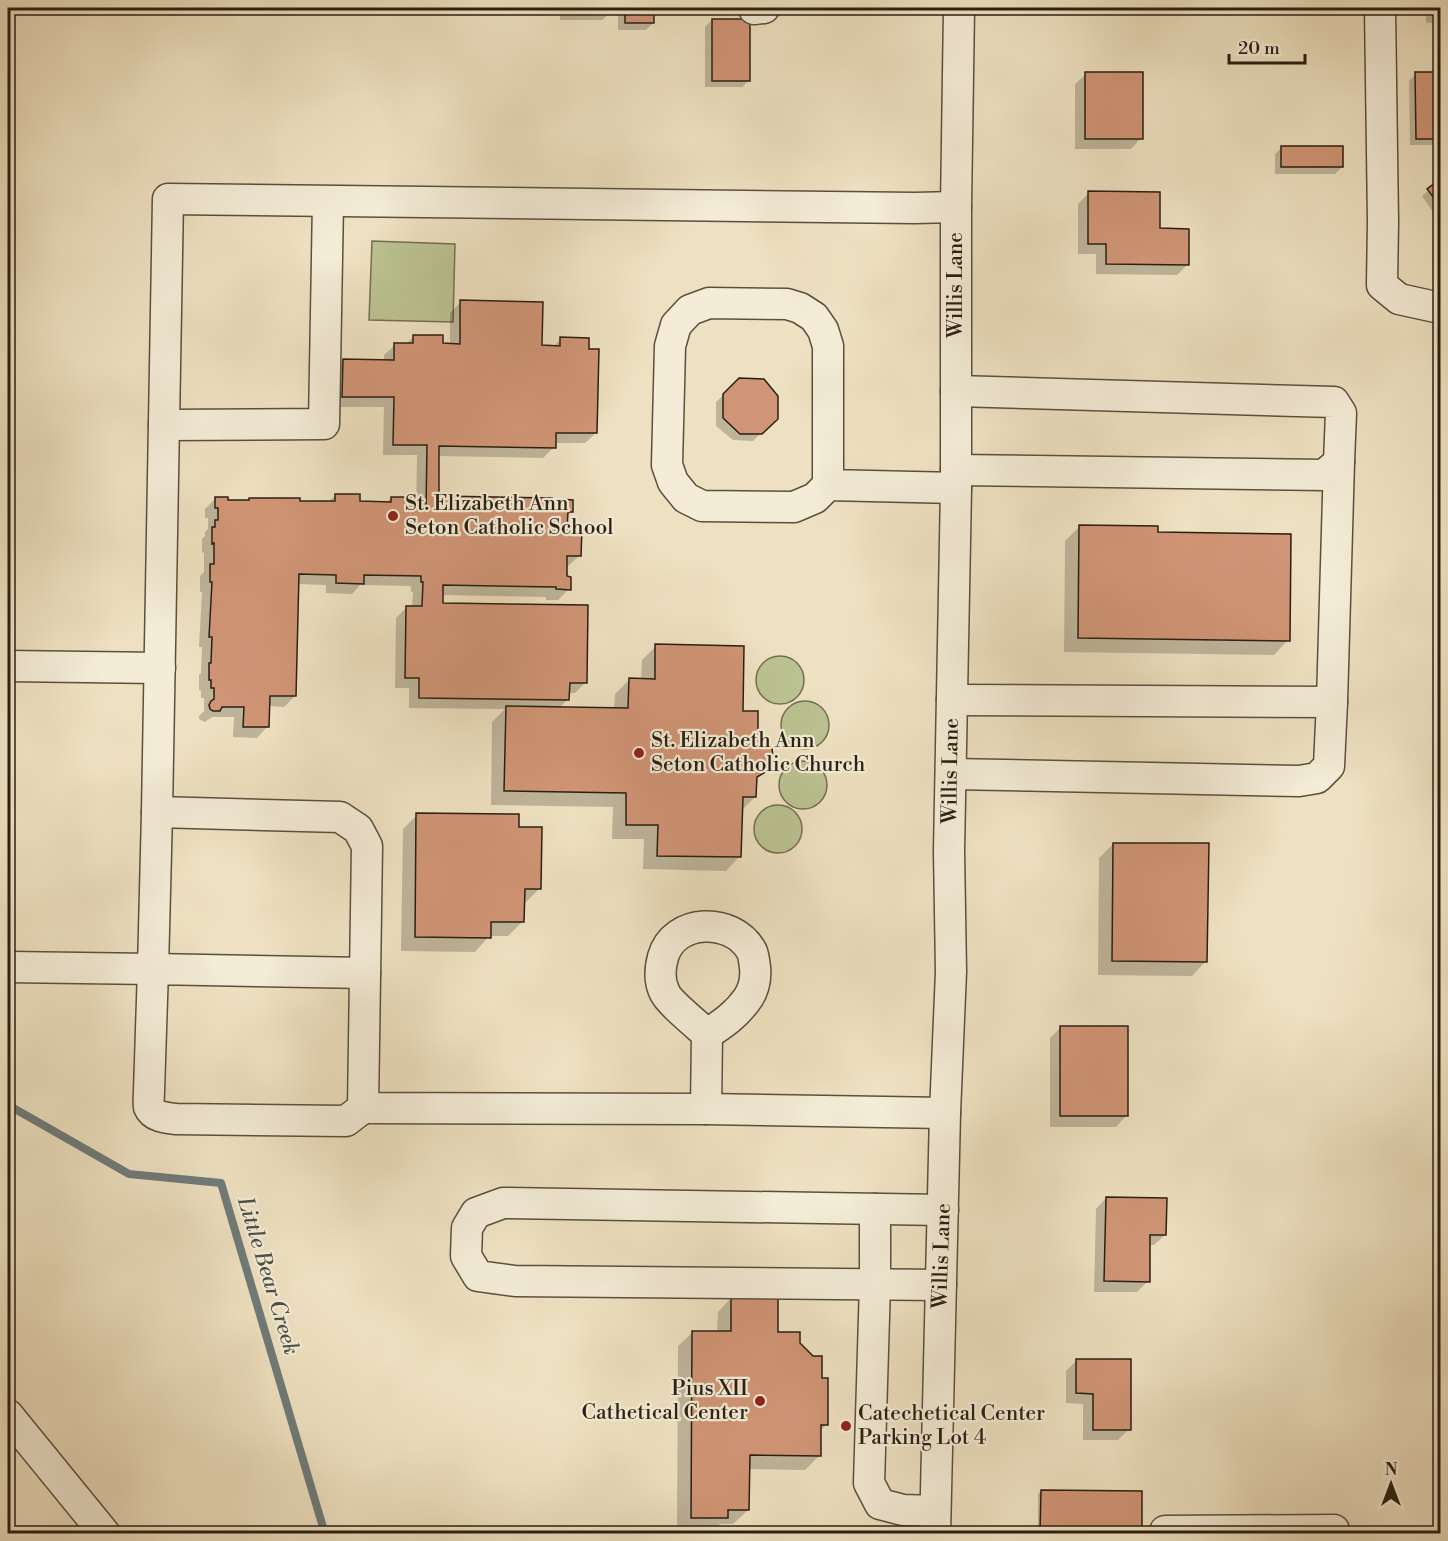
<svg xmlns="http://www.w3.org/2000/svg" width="1448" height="1541" font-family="'Libre Bodoni',serif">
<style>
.green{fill:#bbc291;stroke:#727052;stroke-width:1.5}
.shadow{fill:#0003}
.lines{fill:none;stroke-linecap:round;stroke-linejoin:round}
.stream{stroke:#6f7c7a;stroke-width:8}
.building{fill:#d09576;stroke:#281f12;stroke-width:1.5}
.minor-casing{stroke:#5a503e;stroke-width:33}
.minor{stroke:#f4ecd7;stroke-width:30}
.poi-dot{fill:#8f2418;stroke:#f4ecd7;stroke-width:2}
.labels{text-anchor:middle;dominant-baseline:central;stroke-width:4.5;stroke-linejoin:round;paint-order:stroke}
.street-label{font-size:21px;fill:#281f12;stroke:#f4ecd7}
.poi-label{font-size:21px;fill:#281f12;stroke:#f4ecd7;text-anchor:start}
.water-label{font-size:22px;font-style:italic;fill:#4c4e46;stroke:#f4ecd7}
</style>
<rect width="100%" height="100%" fill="#eee1c1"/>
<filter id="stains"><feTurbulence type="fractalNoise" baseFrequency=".00333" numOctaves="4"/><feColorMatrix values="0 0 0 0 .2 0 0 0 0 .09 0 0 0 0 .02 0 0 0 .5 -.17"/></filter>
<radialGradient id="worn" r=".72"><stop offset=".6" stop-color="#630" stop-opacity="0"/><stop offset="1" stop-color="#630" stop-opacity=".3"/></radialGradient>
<g class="green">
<polygon points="372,241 455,244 453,322 369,320"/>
<circle cx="780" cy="680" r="24"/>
<circle cx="805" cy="725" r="24"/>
<circle cx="803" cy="785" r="24"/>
<circle cx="778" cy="829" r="24"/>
</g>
<g class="shadow">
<polygon points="560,8 609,8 609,14 602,20 560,20"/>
<polygon points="618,8 653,8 653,23 646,30 618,30"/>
<rect x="1426" y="8" width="14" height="15"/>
<polygon points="712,20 749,80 742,87 705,87 705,27"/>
<polygon points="1440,73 1440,145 1410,145 1409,81 1416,74"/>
<polygon points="1086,74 1141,138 1131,149 1075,149 1075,84"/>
<polygon points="1282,147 1342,167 1335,174 1275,174 1275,154"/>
<polygon points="1440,181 1440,222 1422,196"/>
<polygon points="1089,193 1158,230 1187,265 1177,275 1096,274 1096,254 1078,254 1078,204"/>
<polygon points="461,302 541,347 553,347 561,339 596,433 585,443 554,443 554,447 543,458 438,456 437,497 558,504 561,501 571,512 566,517 566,530 579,556 568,566 565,566 565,578 569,589 558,600 546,600 546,597 441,595 441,604 586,682 575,693 568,693 568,699 558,709 614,710 615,694 629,680 641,680 642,660 656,646 742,713 756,734 763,772 755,780 755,797 741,811 740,856 726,871 643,869 644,839 612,839 613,807 491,805 492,722 505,709 409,708 409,688 395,688 396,618 407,607 412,607 413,592 411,592 411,586 360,585 352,594 326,593 326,585 298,584 295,696 284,707 268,706 267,727 257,738 233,737 234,717 212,717 205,722 199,719 199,716 204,711 204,698 201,698 201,691 199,690 199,675 201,673 202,647 199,647 202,592 200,592 200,576 204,572 204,552 202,553 202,539 205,536 205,532 208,529 208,518 205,518 205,509 215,499 226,502 328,502 336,495 359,503 386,503 391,498 411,510 416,510 417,455 383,455 384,407 332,407 332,371 343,361 384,361 384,355 395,345 405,345 414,336 441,345 450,345 450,313"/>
<polygon points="740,379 776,418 753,441 733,440 716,426 716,402"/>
<polygon points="1080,526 1288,640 1274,655 1064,652 1065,541"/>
<polygon points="417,815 517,828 540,888 525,903 523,903 523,921 508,936 489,936 475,952 401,951 403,829"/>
<polygon points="1113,844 1206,961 1192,976 1098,975 1099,858"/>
<polygon points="1061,1027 1126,1116 1116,1127 1050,1127 1050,1038"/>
<polygon points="1440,1183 1440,1307 1434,1307 1434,1190"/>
<polygon points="1106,1198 1165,1235 1154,1245 1149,1245 1148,1281 1137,1292 1094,1292 1096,1209"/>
<polygon points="732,1297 776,1334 798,1343 812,1357 820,1379 826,1425 820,1431 820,1455 805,1470 748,1469 748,1510 733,1524 720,1524 712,1531 677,1531 678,1346 693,1332 717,1332 718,1312"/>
<polygon points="1077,1360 1129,1429 1118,1440 1083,1440 1083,1404 1066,1403 1066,1371"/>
<polygon points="1041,1491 1140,1534 1038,1534 1038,1494"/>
</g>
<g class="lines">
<polyline class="stream" points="8,1105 129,1174 221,1183 325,1534"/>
</g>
<g class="building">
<rect x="566" y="8" width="44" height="6"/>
<rect x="625" y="8" width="29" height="15"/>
<rect x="712" y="19" width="38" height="62"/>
<rect x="1085" y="72" width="58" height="67"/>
<polygon points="1415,72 1440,72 1440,139 1416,139"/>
<rect x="1281" y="146" width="62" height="21"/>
<polygon points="1440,179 1440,206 1427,189"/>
<polygon points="1088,191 1160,192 1160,228 1189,229 1189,265 1106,264 1106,244 1088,244"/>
<polygon points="460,300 543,302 542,345 560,346 560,337 589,338 589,349 599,349 597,433 556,433 556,448 439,446 439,496 552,498 552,502 560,502 560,499 573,500 573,512 568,512 567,529 582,529 581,556 567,556 567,576 571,577 571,590 556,589 556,587 443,585 443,603 588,605 587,683 570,683 569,700 419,698 419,678 405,678 406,606 422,606 423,582 421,582 421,576 364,575 364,584 336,583 336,575 299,574 296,696 270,696 269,727 243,727 244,707 222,707 220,711 213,711 210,709 209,705 211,701 214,699 214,688 211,688 211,680 209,680 209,663 211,663 212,637 209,637 212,582 210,582 210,564 214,564 214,543 212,544 212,527 215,527 215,520 218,520 218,508 215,508 215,497 228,497 228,500 249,500 249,498 300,498 300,501 335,501 335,494 360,494 360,501 391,502 391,497 413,497 413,509 426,509 427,445 393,445 394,397 342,397 343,359 394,360 394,343 413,343 413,335 443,335 443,343 460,344"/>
<polygon points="739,378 764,379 778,396 778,419 762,434 740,434 723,418 723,394"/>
<polygon points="1079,525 1158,526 1158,532 1291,534 1290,641 1078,638"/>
<polygon points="655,644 744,646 743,711 758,711 758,733 763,735 769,741 772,749 773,756 770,765 764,773 757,777 756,797 743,797 741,857 657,856 658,825 626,825 626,793 504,791 506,706 628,708 629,678 655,679"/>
<polygon points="416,813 519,814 519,827 542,827 541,889 525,889 524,922 491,922 491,938 415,937"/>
<polygon points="1113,843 1209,843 1207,962 1112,961"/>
<rect x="1060" y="1026" width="68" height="90"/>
<polygon points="1106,1197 1167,1198 1166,1235 1150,1235 1150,1282 1104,1281"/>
<polygon points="731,1296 778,1296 778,1332 800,1332 800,1343 813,1356 822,1356 822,1378 828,1378 828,1425 821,1425 821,1456 750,1455 749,1510 728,1510 728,1518 691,1518 692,1331 731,1331"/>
<polygon points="1076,1359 1131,1359 1131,1430 1093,1430 1093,1394 1076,1393"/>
<polygon points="1041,1490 1142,1491 1142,1534 1040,1534"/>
</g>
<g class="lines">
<defs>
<g id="minor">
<polyline points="1380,8 1383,222 1382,285 1399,299 1440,308"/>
<polyline points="754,9 764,8"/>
<polyline points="956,391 1334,402 1341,413 1339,462 1324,475 956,470"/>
<polyline points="164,425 324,424 328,202"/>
<polyline points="828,485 828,346 823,330 814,317 800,308 787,304 709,303 690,310 676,325 670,346 667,465 673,482 686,498 702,506 794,507 815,498 828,485 956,488"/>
<polyline points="8,666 160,668"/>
<polyline points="1332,702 1339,462"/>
<polyline points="951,774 1299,781 1317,778 1329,766 1332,702 952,700"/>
<polyline points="8,967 153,969 157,812"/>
<path d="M 363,1108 L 346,1121 L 176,1119 C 167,1118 153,1117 149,1107 C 148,1103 149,1096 149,1091 L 153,969 L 365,973"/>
<path d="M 706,1109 L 707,1034 C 723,1024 737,1014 748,998 C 754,989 756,977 755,967 C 754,962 754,954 751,950 C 732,917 674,918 663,957 C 660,968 659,982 665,993 C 669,1002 698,1026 707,1034"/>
<polyline points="945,1113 706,1109 363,1108 367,846 358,829 340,817 157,812 168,199 915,208 956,207"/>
<polyline points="875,1209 875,1284 869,1483 880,1504 903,1510 935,1511"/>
<polyline points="941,1285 515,1281 478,1276 466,1256 467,1228 476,1213 503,1203 943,1210"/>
<polyline points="8,1415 105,1534"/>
<polyline points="935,1534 945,1113 951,972 949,851 956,488 956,207 959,8"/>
<polyline points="1164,1534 1165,1531 1334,1530 1334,1534"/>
</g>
</defs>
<use href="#minor" class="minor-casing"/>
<use href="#minor" class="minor"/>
</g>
<g class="poi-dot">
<circle cx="393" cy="516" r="6"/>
<circle cx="639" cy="753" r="6"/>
<circle cx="760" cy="1401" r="6"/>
<circle cx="846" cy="1426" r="6"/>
</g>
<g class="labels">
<g class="street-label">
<text transform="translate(956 285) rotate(-90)">Willis Lane</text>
<text transform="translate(951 771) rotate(-89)">Willis Lane</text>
<text transform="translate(942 1256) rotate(-88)">Willis Lane</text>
</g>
<g class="poi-label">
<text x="405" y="504">St. Elizabeth Ann<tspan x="405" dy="24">Seton Catholic School</tspan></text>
<text x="651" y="741">St. Elizabeth Ann<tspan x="651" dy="24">Seton Catholic Church</tspan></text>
<text x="748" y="1389" text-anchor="end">Pius XII<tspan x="748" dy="24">Cathetical Center</tspan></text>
<text x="858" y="1414">Catechetical Center<tspan x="858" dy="24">Parking Lot 4</tspan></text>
</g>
<g class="water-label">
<text transform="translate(268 1276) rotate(73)">Little Bear Creek</text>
</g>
</g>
<rect width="1448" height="1541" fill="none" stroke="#eee1c1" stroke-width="30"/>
<rect x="9" y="9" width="1430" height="1523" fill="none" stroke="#281f12" stroke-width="3"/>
<rect x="15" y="15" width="1418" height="1511" fill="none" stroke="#281f12" stroke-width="1.5"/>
<g transform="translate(1391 1484)" stroke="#f4ecd7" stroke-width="4.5" paint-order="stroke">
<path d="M0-4.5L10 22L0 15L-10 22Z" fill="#281f12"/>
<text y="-9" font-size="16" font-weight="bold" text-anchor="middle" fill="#281f12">N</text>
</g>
<path d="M1229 54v9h76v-9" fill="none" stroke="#281f12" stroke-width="3"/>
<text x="1238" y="54" font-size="18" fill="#281f12" stroke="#f4ecd7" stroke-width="4.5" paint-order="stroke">20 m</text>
<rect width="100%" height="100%" filter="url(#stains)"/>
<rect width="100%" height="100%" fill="url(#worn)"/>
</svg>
